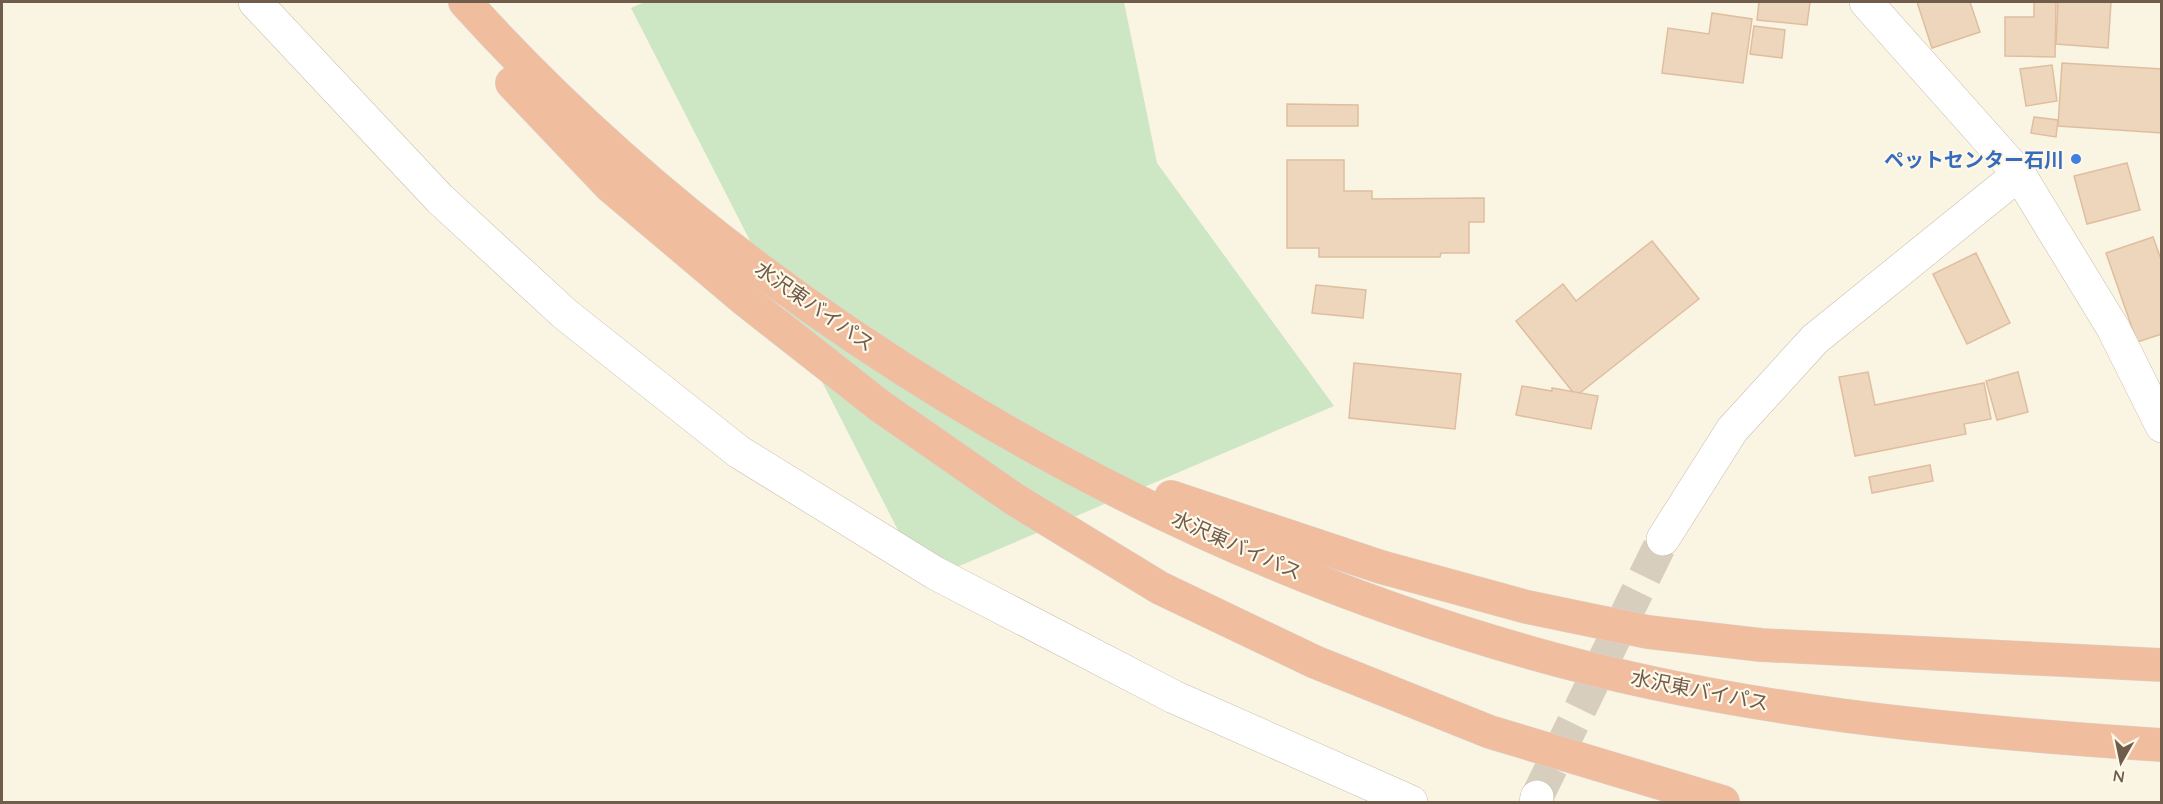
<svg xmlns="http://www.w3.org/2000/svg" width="2163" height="804" font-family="Quicksand,'Noto Sans JP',sans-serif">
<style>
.green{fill:#cde6c3}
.building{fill:#eed6bd;stroke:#dfbe9e;stroke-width:1.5}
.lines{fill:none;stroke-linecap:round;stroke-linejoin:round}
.minor-tunnel{stroke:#d8cebd;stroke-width:33;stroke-dasharray:33 16;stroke-linecap:butt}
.minor-casing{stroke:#cabcaa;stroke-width:34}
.highway-casing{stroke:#dad5d0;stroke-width:34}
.minor{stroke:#fff;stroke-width:33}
.highway{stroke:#f0bd9e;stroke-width:33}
.shop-dot{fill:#3f7fe0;stroke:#fef8e9;stroke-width:2}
.labels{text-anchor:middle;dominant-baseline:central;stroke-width:4.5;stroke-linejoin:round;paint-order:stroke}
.shop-label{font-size:20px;font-weight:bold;fill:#366cbe;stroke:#fef8e9;text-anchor:end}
.street-label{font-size:20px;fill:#705c4b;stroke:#fef8e9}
</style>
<rect width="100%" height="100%" fill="#faf4e3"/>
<polygon class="green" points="645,2 1124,2 1157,163 1334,406 924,581 631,8"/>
<g class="building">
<polygon points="1759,2 1810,2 1807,25 1757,20"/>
<polygon points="1917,2 1970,2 1980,32 1932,48"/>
<polygon points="2034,2 2056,2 2055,57 2005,56 2005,17 2034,17"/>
<polygon points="2058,2 2111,2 2108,48 2056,44"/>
<polygon points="1712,13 1752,19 1743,83 1662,73 1668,28 1709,34"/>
<polygon points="1754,26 1785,30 1782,58 1750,54"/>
<polygon points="2062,63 2162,69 2162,133 2058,126"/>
<polygon points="2052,65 2057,101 2026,106 2020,69"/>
<polygon points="1287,104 1358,105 1358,126 1287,126"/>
<polygon points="2034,117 2058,120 2056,137 2031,133"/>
<polygon points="1287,160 1344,160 1344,191 1372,191 1372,199 1484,198 1484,222 1469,222 1469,253 1441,253 1440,257 1319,257 1319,248 1287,248"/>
<polygon points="2127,163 2140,210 2087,224 2074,176"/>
<polygon points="2153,237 2162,262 2162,334 2137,342 2106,253"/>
<polygon points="1652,241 1699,299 1576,396 1516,321 1563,284 1576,301"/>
<polygon points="1976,253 2010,323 1967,344 1933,274"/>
<polygon points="1316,285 1366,290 1363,318 1312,313"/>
<polygon points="1354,363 1461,374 1455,429 1349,418"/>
<polygon points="1868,372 1875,405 1984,383 1991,419 1964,424 1966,434 1855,456 1839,377"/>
<polygon points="2018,372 2028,412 1997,420 1986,381"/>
<polygon points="1522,386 1552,391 1552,388 1598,396 1591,429 1516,415"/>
<polygon points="1930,465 1933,481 1872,493 1869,477"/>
</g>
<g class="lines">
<polyline class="minor-tunnel" points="1537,797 1663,539"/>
<defs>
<g id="minor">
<polyline points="255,2 440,199 565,314 739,452 935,573 1174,697 1411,802"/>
<polyline points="1866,2 2019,174 2113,328 2162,426"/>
<polyline points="1663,539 1732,430 1815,339 2019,174"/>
<polyline points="1536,802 1537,797"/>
</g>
<g id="highway">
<path d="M 465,2 C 742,308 1132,539 1528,652 C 1734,711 1949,731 2162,745"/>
<polyline points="512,83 610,186 745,300 880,406 1014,499 1160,588 1315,662 1490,732 1723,802"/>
<polyline points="1171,497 1381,567 1527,607 1648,632 1761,645 2162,665"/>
</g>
</defs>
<use href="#minor" class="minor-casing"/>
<use href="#highway" class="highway-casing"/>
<use href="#minor" class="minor"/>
<use href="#highway" class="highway"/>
</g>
<circle class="shop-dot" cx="2076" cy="159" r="6"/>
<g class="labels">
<g class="shop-label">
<text x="2064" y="159">ペットセンター石川</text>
</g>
<g class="street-label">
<text transform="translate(815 306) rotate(35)">水沢東バイパス</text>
<text transform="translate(1237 545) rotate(24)">水沢東バイパス</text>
<text transform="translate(1700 690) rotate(11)">水沢東バイパス</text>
</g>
</g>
<rect width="2163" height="804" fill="none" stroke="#705c4b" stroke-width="6"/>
<g transform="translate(2121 762) rotate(189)" stroke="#fef8e9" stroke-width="4.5" paint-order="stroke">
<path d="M0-4.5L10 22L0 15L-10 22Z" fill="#705c4b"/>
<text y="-9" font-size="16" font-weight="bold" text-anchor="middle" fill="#705c4b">N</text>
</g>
</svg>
